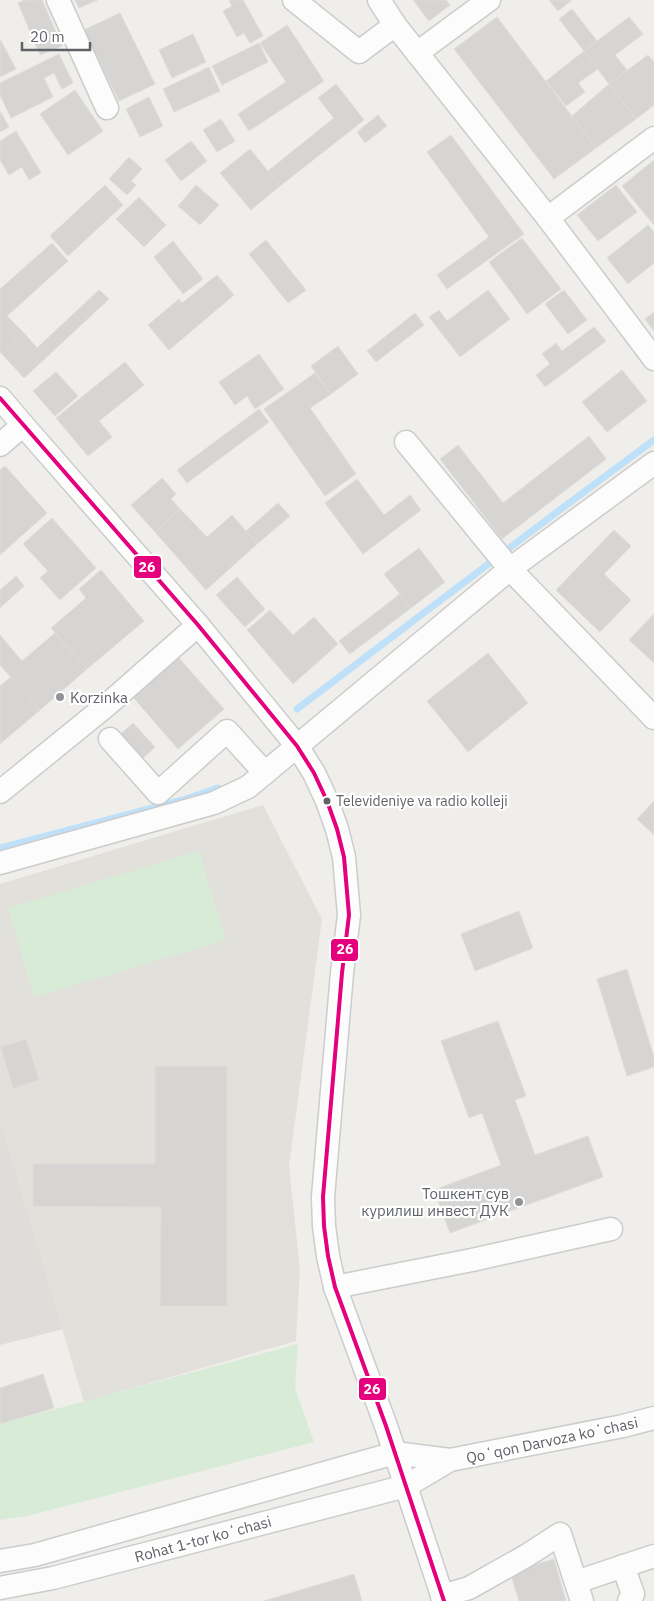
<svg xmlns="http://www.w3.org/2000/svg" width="654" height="1601" font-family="'IBM Plex Sans',sans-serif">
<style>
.industrial{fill:#dfddda}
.education{fill:#e2e0da}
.green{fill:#d8ebd6}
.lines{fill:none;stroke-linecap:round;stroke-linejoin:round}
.stream{stroke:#bfe0f9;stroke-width:7}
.building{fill:#d6d5d3;stroke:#deddd9}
.minor-casing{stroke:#cbcccc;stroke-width:25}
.minor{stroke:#fdfcfc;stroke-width:22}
.bus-1-casing{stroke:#fff;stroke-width:8}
.bus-1{stroke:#e5007d;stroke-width:4}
.poi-dot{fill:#919496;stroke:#fff;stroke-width:2}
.bus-dot{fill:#5f6368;stroke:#fff;stroke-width:2}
.labels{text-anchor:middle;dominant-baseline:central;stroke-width:4.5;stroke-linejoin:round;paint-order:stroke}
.bus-label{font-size:14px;fill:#5f6368;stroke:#fff;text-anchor:start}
.poi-label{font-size:15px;fill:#5f6368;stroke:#fff;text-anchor:start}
.street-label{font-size:15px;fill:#5f6368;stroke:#fff}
.line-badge{stroke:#fff;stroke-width:2}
.badge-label{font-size:14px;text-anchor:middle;font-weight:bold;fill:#fff}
</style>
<rect width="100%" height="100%" fill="#efeeea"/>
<polygon class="industrial" points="0,1096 72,1327 0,1345"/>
<polygon class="education" points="263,805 322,919 289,1166 300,1270 296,1341 84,1402 0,1121 0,884"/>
<g class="green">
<polygon points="199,851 226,940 34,997 8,908"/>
<polygon points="298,1344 295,1388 314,1442 27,1516 0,1520 0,1424"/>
</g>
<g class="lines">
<g class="stream">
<polyline points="297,709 557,512 654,440"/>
<polyline points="0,848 183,800 218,788"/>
</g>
</g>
<g class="building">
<polygon points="25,0 42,0 62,46 40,55 18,3"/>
<polygon points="75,0 98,0 79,8"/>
<polygon points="229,0 243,0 263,36 250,43 244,33 237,37 223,11 232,6"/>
<polygon points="413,0 446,0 450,5 429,21"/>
<polygon points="549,0 572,0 558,11"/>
<polygon points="572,9 597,41 584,51 559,19"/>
<polygon points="120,13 155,84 119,101 84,30"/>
<polygon points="497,17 596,148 554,179 454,49"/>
<polygon points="629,17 643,34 615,55 627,70 609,84 584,51"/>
<polygon points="287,25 324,81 249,131 238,114 286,82 260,43"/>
<polygon points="193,34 206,62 172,78 159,50"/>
<polygon points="0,39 16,69 0,77"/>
<polygon points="259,43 268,62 222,85 212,66"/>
<polygon points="584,51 598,69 578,83 585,92 566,106 546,81"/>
<polygon points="59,54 73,83 62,89 54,73 44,78 53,97 11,118 0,95 0,83"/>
<polygon points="648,55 654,62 654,105 636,119 609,84"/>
<polygon points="209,67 220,91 174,112 163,89"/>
<polygon points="336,84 364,120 280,186 268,171 334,118 318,98"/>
<polygon points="609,84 636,119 596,148 572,116"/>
<polygon points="75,90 103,131 68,155 40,114"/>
<polygon points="149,97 163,126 140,137 126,109"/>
<polygon points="0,111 9,127 0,132"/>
<polygon points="378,115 387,126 365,143 357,132"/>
<polygon points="221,119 235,141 217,152 203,130"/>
<polygon points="16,131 41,173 29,180 22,167 9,175 0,160 0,141"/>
<polygon points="451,135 524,234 447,289 437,275 489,237 427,152"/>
<polygon points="191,141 207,161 181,181 165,160"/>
<polygon points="250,149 280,186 251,210 220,173"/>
<polygon points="129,157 142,169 131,181 136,185 127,195 109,179"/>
<polygon points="654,160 654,225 622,186"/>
<polygon points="105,185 123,205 68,256 50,236"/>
<polygon points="196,185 219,205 200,225 178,206"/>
<polygon points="616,185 637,212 598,241 577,215"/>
<polygon points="139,197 166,225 144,247 116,219"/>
<polygon points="648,225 654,232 654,263 628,284 607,258"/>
<polygon points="522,238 561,289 527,314 489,262"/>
<polygon points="266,240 306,290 288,303 249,254"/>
<polygon points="173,241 203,279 183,294 154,257"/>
<polygon points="52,243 68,261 7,316 24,333 2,354 0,352 0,289"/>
<polygon points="217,275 234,295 169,350 148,325 179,299 182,303"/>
<polygon points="99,290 109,299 24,378 2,354 24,333 37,348"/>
<polygon points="488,290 510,319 460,357 429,317 439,310 447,321"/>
<polygon points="564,290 587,320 568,334 545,304"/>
<polygon points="654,312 654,331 645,319"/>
<polygon points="415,313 424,325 376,362 367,351"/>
<polygon points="594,327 606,341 545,387 536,375 550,364 542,354 556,343 562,351"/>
<polygon points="338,346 358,374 331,394 311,366"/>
<polygon points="259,354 284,389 255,409 247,396 235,405 219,382"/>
<polygon points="125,362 144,385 99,421 112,437 88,456 56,418"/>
<polygon points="622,370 647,401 607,432 582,402"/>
<polygon points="56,372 78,396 55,416 33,391"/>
<polygon points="315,373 331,394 310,408 356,474 325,496 264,409"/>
<polygon points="259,409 269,422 187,483 177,470"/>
<polygon points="589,436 606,459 502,539 440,459 458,445 503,503"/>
<polygon points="5,466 47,513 0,555 0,470"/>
<polygon points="162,478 176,494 171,499 180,509 155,532 131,505"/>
<polygon points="357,479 384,515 410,495 421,510 363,554 325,503"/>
<polygon points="278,503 290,516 257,544 246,531"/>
<polygon points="180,509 207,537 232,515 257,544 206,590 155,532"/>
<polygon points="52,518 96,568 60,600 40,578 48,571 23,544"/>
<polygon points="614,530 631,546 604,574 631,600 600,632 556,590"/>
<polygon points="419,548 445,582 411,608 384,574"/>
<polygon points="101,570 144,621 87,669 51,628 86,598 79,589"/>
<polygon points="16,576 24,586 0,608 0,590"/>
<polygon points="237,577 265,609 245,627 216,595"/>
<polygon points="400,594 411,608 350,654 339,641"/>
<polygon points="270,610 293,635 314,617 338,644 293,684 247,630"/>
<polygon points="654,614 654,663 629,640"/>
<polygon points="55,633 87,669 40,710 0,665 0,635 22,661"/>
<polygon points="488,653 528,703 468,752 427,701"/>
<polygon points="178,657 224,709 178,749 132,696"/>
<polygon points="11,677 40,710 0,744 0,686"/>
<polygon points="133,723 155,747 139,762 116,738"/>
<polygon points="654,801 654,835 637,819"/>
<polygon points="519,911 533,948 475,971 461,934"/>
<polygon points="627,969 654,1057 654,1067 627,1076 597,979"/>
<polygon points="498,1021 526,1096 515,1100 535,1155 588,1136 603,1177 450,1233 434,1190 501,1165 482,1113 469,1118 441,1041"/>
<polygon points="26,1039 39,1080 13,1088 1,1047"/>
<polygon points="155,1066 227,1066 227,1306 160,1306 161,1207 33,1206 33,1164 155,1164"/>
<polygon points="43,1374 54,1408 0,1424 0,1388"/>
<polygon points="554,1559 566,1601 519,1601 510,1572"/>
<polygon points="354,1574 362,1601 264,1601"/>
</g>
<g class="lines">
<defs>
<g id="minor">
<polyline points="58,0 107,108"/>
<polyline points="294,0 359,52 395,25 548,218 654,359"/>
<polyline points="379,0 395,25"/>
<polyline points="417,53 489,0"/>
<polyline points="548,218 654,138"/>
<polyline points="0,398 23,425 198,625 297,746 314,773 327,801 337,829 344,857 349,915 342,973 323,1197 324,1226 328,1256 335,1287 386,1426 444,1601"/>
<polyline points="406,442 510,569 654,718"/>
<polyline points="0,445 23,425"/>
<polyline points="110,739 158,793 227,731 265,773"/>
<polyline points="0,792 107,705 198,625"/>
<polyline points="0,863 214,803 248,787 510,569 654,463"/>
<polyline points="335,1287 472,1260 611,1229"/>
<polyline points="0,1561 35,1555 395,1453 450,1460 623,1426 654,1418"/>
<polyline points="623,1566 633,1594 629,1601"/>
<polyline points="576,1582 654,1556"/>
<polyline points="0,1588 53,1578 406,1486 450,1460"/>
<polyline points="442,1596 469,1588 526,1556 560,1534 582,1601"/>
</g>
</defs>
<use href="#minor" class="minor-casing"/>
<use href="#minor" class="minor"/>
<defs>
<polyline id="bus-1" points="0,398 198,625 297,746 314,773 327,801 337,829 344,857 349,915 342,973 323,1197 324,1226 328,1256 335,1287 386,1426 444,1601"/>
</defs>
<use href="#bus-1" class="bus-1-casing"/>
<use href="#bus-1" class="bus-1"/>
</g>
<g class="poi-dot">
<circle cx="60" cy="697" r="5"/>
<circle cx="519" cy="1202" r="5"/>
</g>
<circle class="bus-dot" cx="327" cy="801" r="4.5"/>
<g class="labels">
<g class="bus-label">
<text x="336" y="801">Televideniye va radio kolleji</text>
</g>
<g class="poi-label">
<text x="70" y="697">Korzinka</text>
<text x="509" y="1193" text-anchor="end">Тошкент сув<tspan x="509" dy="17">курилиш инвест ДУК</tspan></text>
</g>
<g class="street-label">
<text transform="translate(552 1440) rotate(-12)">Qoʻqon Darvoza koʻchasi</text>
<text transform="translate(203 1539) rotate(-15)">Rohat 1-tor koʻchasi</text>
</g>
</g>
<g class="line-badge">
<rect x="133" y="555" width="29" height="24" rx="5" fill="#e5007d"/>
<rect x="330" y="938" width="29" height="24" rx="5" fill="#e5007d"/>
<rect x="358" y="1377" width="29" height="24" rx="5" fill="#e5007d"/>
</g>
<g class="badge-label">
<text x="147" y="572">26</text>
<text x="345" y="954">26</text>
<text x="372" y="1394">26</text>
</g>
<path d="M22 42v8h68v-8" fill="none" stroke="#5f6368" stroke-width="2.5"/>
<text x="30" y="42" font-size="15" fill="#5f6368" stroke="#ffffff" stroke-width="4" paint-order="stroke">20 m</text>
</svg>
